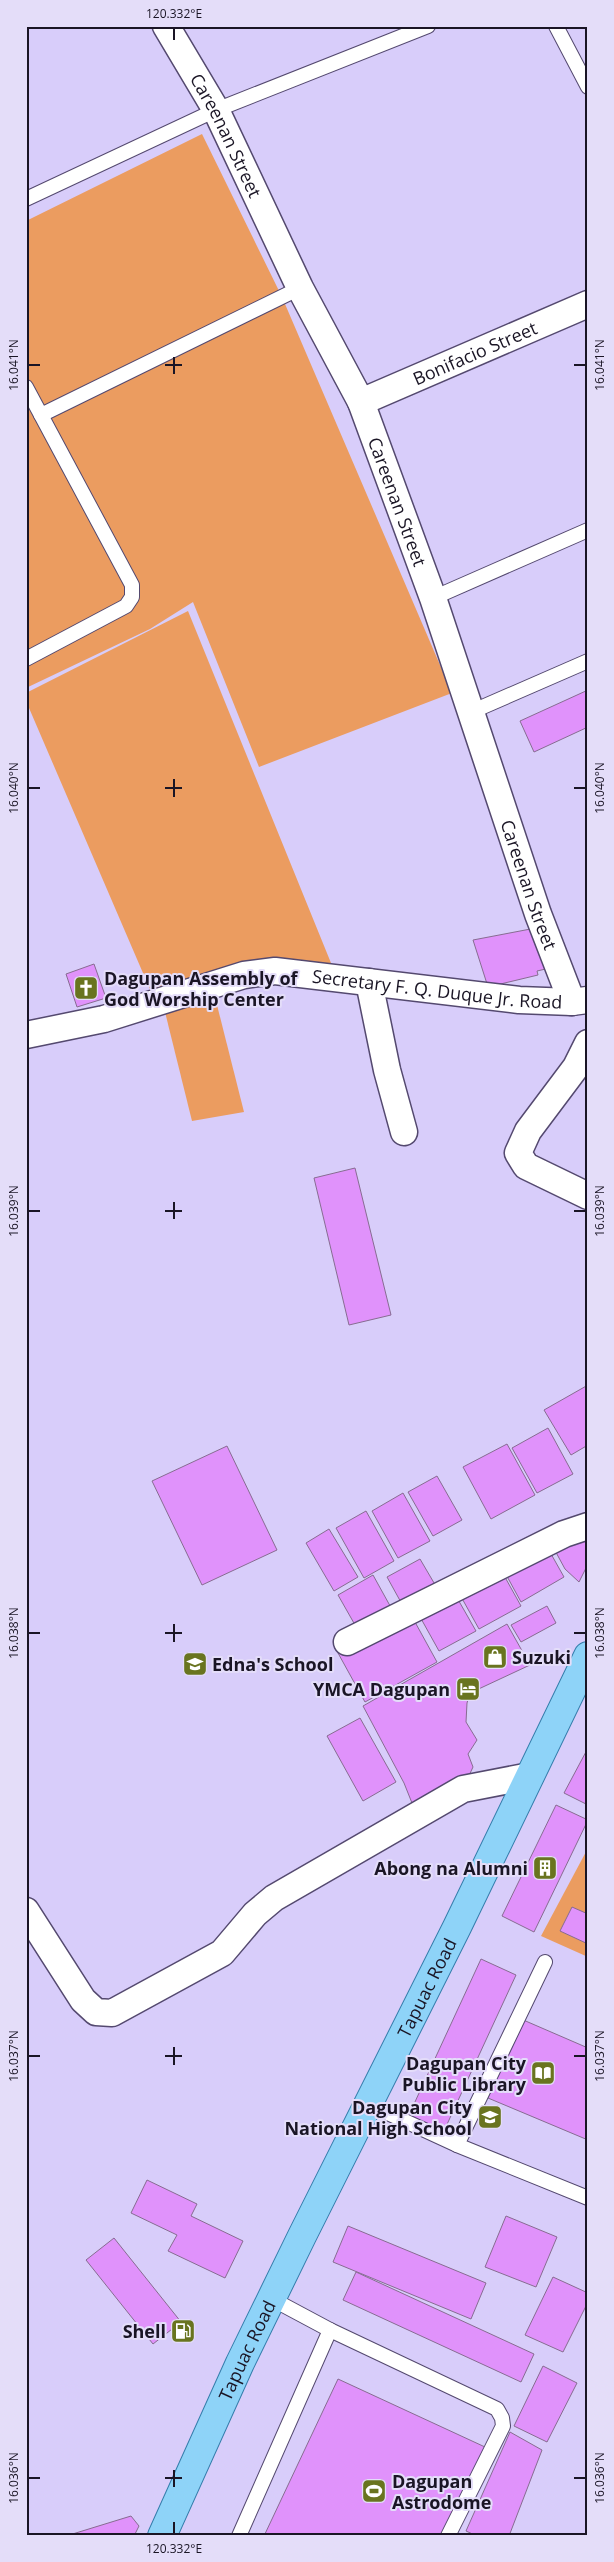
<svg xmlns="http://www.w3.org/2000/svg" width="614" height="2562" font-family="'Open Sans',sans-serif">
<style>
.green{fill:#eb9c60}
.building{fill:#e092fb;stroke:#876c91}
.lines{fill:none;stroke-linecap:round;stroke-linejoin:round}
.service-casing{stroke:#54496f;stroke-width:16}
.minor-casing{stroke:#54496f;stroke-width:29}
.primary-casing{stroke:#347dab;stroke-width:30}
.service{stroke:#fff;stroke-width:14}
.minor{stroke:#fff;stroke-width:26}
.primary{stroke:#8ed3f8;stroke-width:28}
.ticks{fill:none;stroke:#1a1525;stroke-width:2}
.labels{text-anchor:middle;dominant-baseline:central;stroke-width:4;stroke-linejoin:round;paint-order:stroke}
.street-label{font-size:18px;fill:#1a1525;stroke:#e4ddf9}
.poi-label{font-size:18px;font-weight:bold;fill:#1a1525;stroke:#e4ddf9;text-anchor:end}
.neatline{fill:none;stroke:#1a1525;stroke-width:2}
.ticks-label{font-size:12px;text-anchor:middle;fill:#1a1525}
</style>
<rect width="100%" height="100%" fill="#d8cdfa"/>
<g class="green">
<polygon points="202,134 282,297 452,693 259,767 193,602 150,629 26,688 26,221"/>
<polygon points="188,611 331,963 243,969 152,994 26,701 26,693"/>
<polygon points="216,1001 244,1112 192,1121 165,1012"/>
<polygon points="588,1848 588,1957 541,1936"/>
</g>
<g class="building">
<polygon points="588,690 588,727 534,752 520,721"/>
<polygon points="541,927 550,968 537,971 538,975 488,987 473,940"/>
<polygon points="94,964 106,998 77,1007 66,974"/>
<polygon points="355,1168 391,1315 349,1325 314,1178"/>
<polygon points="588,1385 588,1445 571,1455 544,1410"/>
<polygon points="548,1428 573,1474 537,1493 512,1448"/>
<polygon points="507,1444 535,1495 491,1519 463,1467"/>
<polygon points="227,1446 277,1550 202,1585 152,1481"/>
<polygon points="437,1476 462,1520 433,1536 408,1492"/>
<polygon points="403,1493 430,1541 398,1558 372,1511"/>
<polygon points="366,1511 394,1561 364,1578 336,1528"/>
<polygon points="588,1528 588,1564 579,1582 565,1569 552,1545"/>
<polygon points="329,1529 358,1577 334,1591 306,1543"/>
<polygon points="546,1545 564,1577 521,1602 503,1569"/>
<polygon points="420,1559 437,1588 403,1606 387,1577"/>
<polygon points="501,1570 521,1606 479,1629 459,1593"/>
<polygon points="373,1575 394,1613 359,1632 338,1595"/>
<polygon points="456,1596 476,1631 439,1651 419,1615"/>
<polygon points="547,1606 556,1623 521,1642 511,1625"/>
<polygon points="410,1613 437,1662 365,1702 338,1653"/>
<polygon points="507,1624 530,1665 470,1693 467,1703 466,1722 477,1740 468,1754 473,1767 466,1782 414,1808 404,1783 363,1706"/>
<polygon points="360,1718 396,1782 363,1801 327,1736"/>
<polygon points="588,1748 588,1805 564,1793"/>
<polygon points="556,1805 588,1820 534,1932 502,1916"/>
<polygon points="572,1907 588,1914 588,1944 560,1931"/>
<polygon points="481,1959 516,1975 443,2133 408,2117"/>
<polygon points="521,2019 588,2048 588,2140 488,2098"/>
<polygon points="147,2180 197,2204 191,2216 243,2241 225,2278 168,2251 177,2235 131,2213"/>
<polygon points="506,2216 557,2237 536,2287 485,2267"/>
<polygon points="348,2226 486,2283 471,2319 333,2262"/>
<polygon points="114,2238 181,2322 153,2344 86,2260"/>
<polygon points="356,2272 534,2354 521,2382 343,2300"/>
<polygon points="553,2277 588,2293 588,2302 563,2352 525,2335"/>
<polygon points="543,2366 577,2383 547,2442 514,2426"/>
<polygon points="338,2379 485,2447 443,2536 264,2536"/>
<polygon points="510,2432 542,2450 509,2536 477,2536 466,2531"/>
<polygon points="131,2516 139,2526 134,2536 66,2536"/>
</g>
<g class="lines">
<defs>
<g id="service">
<polyline points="556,26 588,87"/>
<polyline points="26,199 216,110 428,26"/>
<polyline points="26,387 132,585 132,597 126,606 26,659"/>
<polyline points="41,415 300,288"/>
<polyline points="433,598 588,530"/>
<polyline points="471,712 588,661"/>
<polyline points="368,2104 457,2145 588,2198"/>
<polyline points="457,2145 545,1962"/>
<polyline points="272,2299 330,2330 497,2409 502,2418 503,2426 448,2536"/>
<polyline points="239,2536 330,2330"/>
</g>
<g id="minor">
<path id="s1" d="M 166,26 L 216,110 L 300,288 L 361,402 L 433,598 L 538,914 L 572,1002"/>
<path id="s2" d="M 361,402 L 588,304"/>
<polyline points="369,982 387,1070 404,1132"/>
<path id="s3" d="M 26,1035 L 104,1019 L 244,975 L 275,971 L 519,1000 L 572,1002 L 587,1000"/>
<polyline points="588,1043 576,1067 528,1131 518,1153 526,1166 588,1196"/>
<polyline points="347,1642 564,1534 588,1526"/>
<polyline points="26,1911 83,2000 96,2012 112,2013 222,1953 255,1914 274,1898 463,1789 530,1776"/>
</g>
<g id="primary">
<path id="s4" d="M 162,2536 L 240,2363 L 302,2236 L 457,1927 L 588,1656"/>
</g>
</defs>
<use href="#service" class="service-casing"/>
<use href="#minor" class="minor-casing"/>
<use href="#primary" class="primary-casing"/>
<use href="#service" class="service"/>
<use href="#minor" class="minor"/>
<use href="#primary" class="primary"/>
</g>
<path class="ticks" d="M 174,28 L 174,40M 174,357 L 174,374M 28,365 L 40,365M 165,365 L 182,365M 574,365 L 586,365M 174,779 L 174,797M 28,788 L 40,788M 165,788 L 182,788M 574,788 L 586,788M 174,1202 L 174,1219M 28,1211 L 40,1211M 165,1211 L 182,1211M 574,1211 L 586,1211M 174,1624 L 174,1642M 28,1633 L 40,1633M 165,1633 L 182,1633M 574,1633 L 586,1633M 174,2047 L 174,2065M 28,2056 L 40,2056M 165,2056 L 182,2056M 574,2056 L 586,2056M 174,2470 L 174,2487M 28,2478 L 40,2478M 165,2478 L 182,2478M 574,2478 L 586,2478M 174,2522 L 174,2534"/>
<defs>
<symbol id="church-square" viewBox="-11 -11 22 22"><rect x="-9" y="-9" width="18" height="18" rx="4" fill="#69741f" stroke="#e4ddf9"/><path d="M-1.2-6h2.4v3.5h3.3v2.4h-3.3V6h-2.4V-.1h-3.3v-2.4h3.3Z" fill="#fff"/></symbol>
<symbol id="shop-square" viewBox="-11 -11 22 22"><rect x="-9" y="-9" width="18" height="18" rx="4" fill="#69741f" stroke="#e4ddf9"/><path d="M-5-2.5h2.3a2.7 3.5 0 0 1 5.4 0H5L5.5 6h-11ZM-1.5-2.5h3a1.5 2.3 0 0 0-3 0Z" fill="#fff"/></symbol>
<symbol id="school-square" viewBox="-11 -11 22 22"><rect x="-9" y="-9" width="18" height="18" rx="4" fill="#69741f" stroke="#e4ddf9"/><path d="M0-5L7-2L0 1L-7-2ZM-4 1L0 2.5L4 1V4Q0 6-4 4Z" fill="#fff"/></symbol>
<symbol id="hotel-square" viewBox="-11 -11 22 22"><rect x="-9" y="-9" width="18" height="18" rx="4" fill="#69741f" stroke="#e4ddf9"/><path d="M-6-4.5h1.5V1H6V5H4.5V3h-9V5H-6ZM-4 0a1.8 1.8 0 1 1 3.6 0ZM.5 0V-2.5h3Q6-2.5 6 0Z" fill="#fff"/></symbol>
<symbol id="building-square" viewBox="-11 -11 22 22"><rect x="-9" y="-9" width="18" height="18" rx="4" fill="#69741f" stroke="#e4ddf9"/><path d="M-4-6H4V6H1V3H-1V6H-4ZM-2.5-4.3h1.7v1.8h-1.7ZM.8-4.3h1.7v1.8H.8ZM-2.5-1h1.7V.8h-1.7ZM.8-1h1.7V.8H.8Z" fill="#fff"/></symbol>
<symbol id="library-square" viewBox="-11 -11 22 22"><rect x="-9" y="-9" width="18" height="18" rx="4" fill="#69741f" stroke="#e4ddf9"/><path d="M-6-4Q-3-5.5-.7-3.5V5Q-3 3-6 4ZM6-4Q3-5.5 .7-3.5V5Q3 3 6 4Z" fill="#fff"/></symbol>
<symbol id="fuel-square" viewBox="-11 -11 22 22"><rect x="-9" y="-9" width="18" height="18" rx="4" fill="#69741f" stroke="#e4ddf9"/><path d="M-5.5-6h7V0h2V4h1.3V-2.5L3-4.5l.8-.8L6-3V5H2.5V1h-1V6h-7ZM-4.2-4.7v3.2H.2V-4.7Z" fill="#fff"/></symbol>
<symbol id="stadium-square" viewBox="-11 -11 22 22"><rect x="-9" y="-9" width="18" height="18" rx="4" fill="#69741f" stroke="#e4ddf9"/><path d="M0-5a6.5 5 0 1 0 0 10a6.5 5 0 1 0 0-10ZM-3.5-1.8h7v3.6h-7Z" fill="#fff"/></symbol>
</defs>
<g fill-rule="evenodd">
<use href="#church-square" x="72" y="974" width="28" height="28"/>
<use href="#shop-square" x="481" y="1643" width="28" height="28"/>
<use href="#school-square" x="181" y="1650" width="28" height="28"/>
<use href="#hotel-square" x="454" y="1675" width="28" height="28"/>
<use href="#building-square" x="531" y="1854" width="28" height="28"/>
<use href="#library-square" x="529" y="2059" width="28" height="28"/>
<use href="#school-square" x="476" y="2103" width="28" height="28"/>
<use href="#fuel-square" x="169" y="2317" width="28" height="28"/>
<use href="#stadium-square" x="360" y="2477" width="28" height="28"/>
</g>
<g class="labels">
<g class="street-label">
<text stroke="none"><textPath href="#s1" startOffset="125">Careenan Street</textPath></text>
<text stroke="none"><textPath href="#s2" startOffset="124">Bonifacio Street</textPath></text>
<text stroke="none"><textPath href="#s1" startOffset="530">Careenan Street</textPath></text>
<text stroke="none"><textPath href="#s1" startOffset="935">Careenan Street</textPath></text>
<text stroke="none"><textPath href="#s3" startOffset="421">Secretary F. Q. Duque Jr. Road</textPath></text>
<text stroke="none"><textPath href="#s4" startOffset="609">Tapuac Road</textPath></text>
<text stroke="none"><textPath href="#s4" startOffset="204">Tapuac Road</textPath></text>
</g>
<g class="poi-label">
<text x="104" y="978" text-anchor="start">Dagupan Assembly of<tspan x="104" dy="21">God Worship Center</tspan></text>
<text x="512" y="1657" text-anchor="start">Suzuki</text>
<text x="212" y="1664" text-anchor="start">Edna's School</text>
<text x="450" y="1689">YMCA Dagupan</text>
<text x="528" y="1868">Abong na Alumni</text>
<text x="526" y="2063">Dagupan City<tspan x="526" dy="21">Public Library</tspan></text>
<text x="472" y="2107">Dagupan City<tspan x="472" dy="21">National High School</tspan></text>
<text x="166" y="2331">Shell</text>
<text x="392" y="2481" text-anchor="start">Dagupan<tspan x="392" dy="21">Astrodome</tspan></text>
</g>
</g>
<rect width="614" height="2562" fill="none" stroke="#e4ddf9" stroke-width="55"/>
<rect x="28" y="28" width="558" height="2506" class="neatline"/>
<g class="ticks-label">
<text x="174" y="18">120.332°E</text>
<text transform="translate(14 365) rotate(-90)" y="4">16.041°N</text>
<text transform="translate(600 365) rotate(-90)" y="4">16.041°N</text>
<text transform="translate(14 788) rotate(-90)" y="4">16.040°N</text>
<text transform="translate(600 788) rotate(-90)" y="4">16.040°N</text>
<text transform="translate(14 1211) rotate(-90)" y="4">16.039°N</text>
<text transform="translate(600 1211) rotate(-90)" y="4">16.039°N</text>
<text transform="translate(14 1633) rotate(-90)" y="4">16.038°N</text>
<text transform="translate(600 1633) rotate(-90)" y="4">16.038°N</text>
<text transform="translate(14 2056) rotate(-90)" y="4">16.037°N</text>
<text transform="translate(600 2056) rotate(-90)" y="4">16.037°N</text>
<text transform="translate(14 2478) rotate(-90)" y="4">16.036°N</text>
<text transform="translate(600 2478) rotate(-90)" y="4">16.036°N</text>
<text x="174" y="2553">120.332°E</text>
</g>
</svg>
